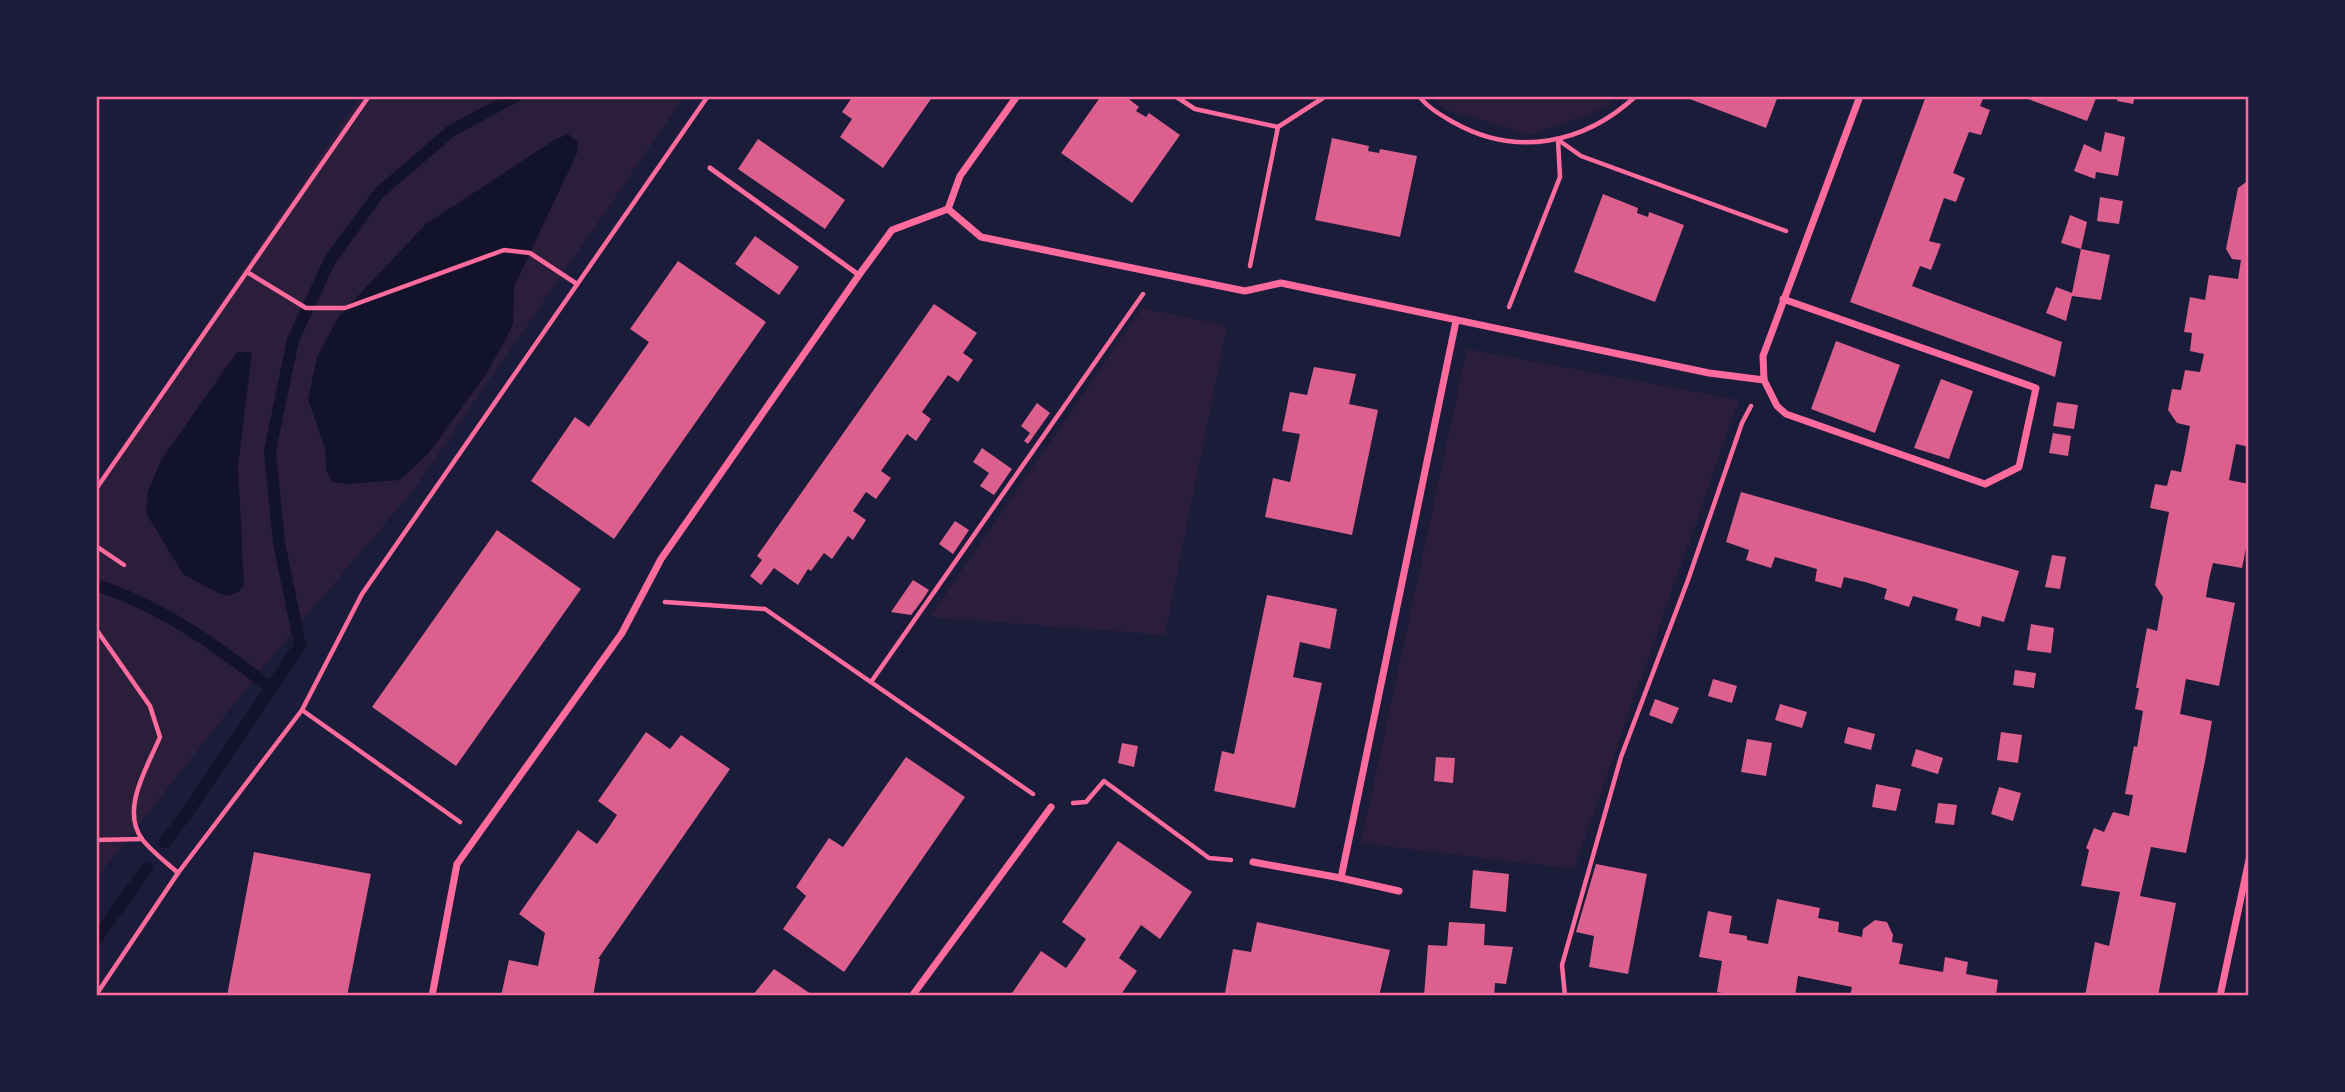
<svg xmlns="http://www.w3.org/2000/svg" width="2345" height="1092" font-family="'Roboto Condensed',sans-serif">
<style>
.green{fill:#2a1e3b}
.water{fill:#12122b}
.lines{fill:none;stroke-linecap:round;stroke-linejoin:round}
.stream{stroke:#12122b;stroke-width:12}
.building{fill:#dd5f8e}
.path{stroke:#ff6b9d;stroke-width:4.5}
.service{stroke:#ff6b9d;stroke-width:5}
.minor{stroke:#ff6b9d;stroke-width:7}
.neatline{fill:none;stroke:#ff6b9d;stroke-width:2.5}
</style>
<rect width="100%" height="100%" fill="#1b1b3a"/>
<g class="green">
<polygon points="361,96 685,96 412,492 269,660 96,879 96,487"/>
<polygon points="1431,96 1614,96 1607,107 1531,135 1444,109"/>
<polygon points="1142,308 1227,326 1165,635 930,617"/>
<polygon points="1467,349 1739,400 1574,869 1361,843"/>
</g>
<g class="water">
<polygon points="568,134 578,142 577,153 514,287 513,323 508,335 485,376 428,454 400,480 348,484 332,482 326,469 325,448 308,400 317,357 339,316 426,224 554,140"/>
<polygon points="237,352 252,352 238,466 244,586 238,592 228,596 218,593 183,574 146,513 148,491 161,460"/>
</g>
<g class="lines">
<g class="stream">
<path d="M 96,585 C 162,606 217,646 271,688 L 187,813 L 165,842"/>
<polyline points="271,688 300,645 279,543 270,451 293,340 330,260 379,193 451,131 516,96"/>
<polyline points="96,939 147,868"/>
</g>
</g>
<g class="building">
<polygon points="853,96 867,97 933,96 883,168 840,137 852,119 842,112"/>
<polygon points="1101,96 1125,96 1139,107 1136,111 1146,117 1149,113 1180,135 1132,203 1061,153"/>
<polygon points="1682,96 1778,96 1766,128"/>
<polygon points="1926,96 1984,96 1980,106 1990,110 1981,135 1969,132 1953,173 1965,178 1956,202 1944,198 1929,241 1941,244 1931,270 1920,266 1912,286 2062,342 2055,377 1850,302"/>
<polygon points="2020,96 2097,96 2087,121"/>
<polygon points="2118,96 2135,96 2133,104 2117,101"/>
<polygon points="2105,132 2125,137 2118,176 2096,172 2095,179 2074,171 2084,144 2101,152"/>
<polygon points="1332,138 1369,146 1368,151 1379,153 1380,149 1417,156 1400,237 1315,220"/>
<polygon points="758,139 845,200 825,229 738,169"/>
<polygon points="2249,180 2249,346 2246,361 2249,361 2249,447 2236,444 2229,480 2249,484 2249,533 2242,568 2213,563 2209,579 2206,597 2235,603 2219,686 2186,679 2180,714 2212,721 2205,761 2186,853 2151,847 2140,896 2176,903 2158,996 2085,996 2095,942 2109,946 2120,892 2081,886 2089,850 2086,848 2094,828 2104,832 2113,812 2129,816 2133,795 2125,794 2134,746 2137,747 2143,711 2135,709 2139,688 2136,688 2147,628 2157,631 2163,597 2155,585 2169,512 2150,508 2155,484 2167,486 2171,470 2181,472 2185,453 2190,426 2177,423 2168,410 2172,389 2181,390 2185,370 2200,372 2204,354 2190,351 2192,333 2184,332 2190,297 2205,300 2209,275 2238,279 2241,260 2232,259 2226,249 2238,188"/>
<polygon points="1603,194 1638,208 1637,213 1648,217 1649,212 1684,225 1655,302 1574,272"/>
<polygon points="2100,197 2123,201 2119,224 2097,221"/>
<polygon points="2070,215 2087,222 2081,249 2061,243"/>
<polygon points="755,236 799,267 779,295 735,264"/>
<polygon points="2081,249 2110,255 2101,300 2072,296 2066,321 2046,313 2056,287 2072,293"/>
<polygon points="678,261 766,322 614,539 531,481 575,417 589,427 649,342 630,329"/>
<polygon points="934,304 977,333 963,353 973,360 958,382 948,375 922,412 931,419 916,441 907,434 881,471 891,478 876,499 866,492 853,511 866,520 853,540 848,536 832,559 824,553 811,571 808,569 798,585 774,568 761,585 750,576 762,560 757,556"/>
<polygon points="1836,341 1900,365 1875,433 1811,409"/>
<polygon points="1314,367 1356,374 1349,404 1378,410 1352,535 1265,517 1273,478 1290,482 1300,434 1282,431 1290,392 1307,395"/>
<polygon points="1941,379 1973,391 1949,459 1914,448"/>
<polygon points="2057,402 2078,405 2074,429 2053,426"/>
<polygon points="1037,403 1050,413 1028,444 1024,441 1030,433 1021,426"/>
<polygon points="2053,433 2071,436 2068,456 2049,453"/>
<polygon points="982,448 1012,469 994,495 980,486 989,473 973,462"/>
<polygon points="1741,492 2019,571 2004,622 1982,616 1980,627 1955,620 1958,609 1913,596 1909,607 1884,599 1887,589 1865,582 1844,577 1841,588 1815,581 1817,569 1775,557 1771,568 1746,560 1749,550 1726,542"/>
<polygon points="955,521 969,530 953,554 939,544"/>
<polygon points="497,530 581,589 456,766 372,707"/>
<polygon points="2052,555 2066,557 2060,589 2045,587"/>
<polygon points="913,580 929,590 921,602 911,615 891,612"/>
<polygon points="1267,595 1337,609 1330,649 1300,642 1293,677 1322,683 1295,808 1214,791 1222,751 1234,754"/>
<polygon points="2031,624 2054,628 2051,653 2027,650"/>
<polygon points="2015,670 2036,673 2034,688 2013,685"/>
<polygon points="1713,679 1737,686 1732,703 1708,696"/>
<polygon points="1655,699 1679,708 1672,724 1649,715"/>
<polygon points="1780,704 1807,712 1802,728 1775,720"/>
<polygon points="1848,727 1875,734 1871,750 1844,743"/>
<polygon points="646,732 670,749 681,735 730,769 598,959 600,959 593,996 501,996 509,960 538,966 545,933 519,914 578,830 597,844 607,830 617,815 598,801"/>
<polygon points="2001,732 2022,735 2018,763 1997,760"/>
<polygon points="1747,739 1772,743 1766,776 1741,772"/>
<polygon points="1122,743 1138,746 1134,767 1118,763"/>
<polygon points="1916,749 1943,758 1938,774 1911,766"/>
<polygon points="906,757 965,797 844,972 783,929 806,896 796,887 829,838 843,847"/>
<polygon points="1436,757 1455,758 1453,783 1434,781"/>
<polygon points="1876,784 1901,789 1896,811 1872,807"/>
<polygon points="1999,787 2021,793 2013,821 1991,814"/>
<polygon points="1938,803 1957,805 1954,825 1935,823"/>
<polygon points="1118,841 1192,892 1160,939 1141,925 1119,958 1137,971 1120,996 1010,996 1041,951 1066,968 1076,954 1086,939 1062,922"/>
<polygon points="254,852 371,874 347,996 227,996"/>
<polygon points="1596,864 1647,874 1628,974 1589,967 1594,936 1576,932"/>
<polygon points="1473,870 1509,874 1506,912 1470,908"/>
<polygon points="1777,899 1820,908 1818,918 1839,922 1838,932 1862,937 1863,929 1875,920 1887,922 1893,935 1892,942 1903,944 1899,964 1943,972 1945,957 1968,962 1966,974 1998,980 1996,996 1850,996 1852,987 1798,976 1795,996 1739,996 1717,992 1722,961 1699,957 1708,911 1732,916 1729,933 1747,936 1747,940 1768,944"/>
<polygon points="1257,922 1390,950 1379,996 1240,996 1225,993 1233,949 1251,952"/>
<polygon points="1449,922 1485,924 1484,945 1513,947 1506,984 1495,983 1494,996 1424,996 1428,945 1447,946"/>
<polygon points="774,969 814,996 752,996"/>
</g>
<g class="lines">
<g class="path">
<polyline points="1175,96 1195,109 1278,127 1326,96"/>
<path d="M 1419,96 C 1428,108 1441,115 1453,122 C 1516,158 1584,144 1636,96"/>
<polyline points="1557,139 1581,156 1786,231"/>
<polyline points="1250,266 1278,127"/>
<polyline points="247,272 306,308 345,308 504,250 530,253 577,284"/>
<polyline points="1509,307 1560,177 1558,140"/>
<polyline points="96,489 369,96"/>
<polyline points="96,546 124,565"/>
<polyline points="665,602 765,609 1033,794"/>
<path d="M 96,629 L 150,706 L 160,737 C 148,766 120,809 142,839 C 151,851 166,862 178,873"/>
<polyline points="871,682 1143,294"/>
<polyline points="1073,803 1086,802 1104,781 1209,858 1231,860"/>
<polyline points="460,822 302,710 362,594 708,96"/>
<polyline points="96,840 142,839"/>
<polyline points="96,995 178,873 302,710"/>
<polyline points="1565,996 1562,965 1621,757 1688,580 1742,423 1751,406"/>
</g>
<polyline class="service" points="710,168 859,275"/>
<g class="minor">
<polyline points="948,209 981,237 1245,291 1281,283 1709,373 1764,380 1763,356 1860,96"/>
<polyline points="1764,380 1777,406 1786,414 1985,484 2019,467 2036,388 1783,299"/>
<polyline points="1253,862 1341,878 1456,321"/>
<polyline points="1341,878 1399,891"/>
<polyline points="432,996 457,864 622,633 661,559 859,275 892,230 948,209 960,176 1017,96"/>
<polyline points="912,996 1051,807"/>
<polyline points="2220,996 2249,860"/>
</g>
</g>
<rect width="2345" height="1092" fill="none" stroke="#1b1b3a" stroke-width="196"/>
<rect x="98" y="98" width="2149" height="896" class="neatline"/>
</svg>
